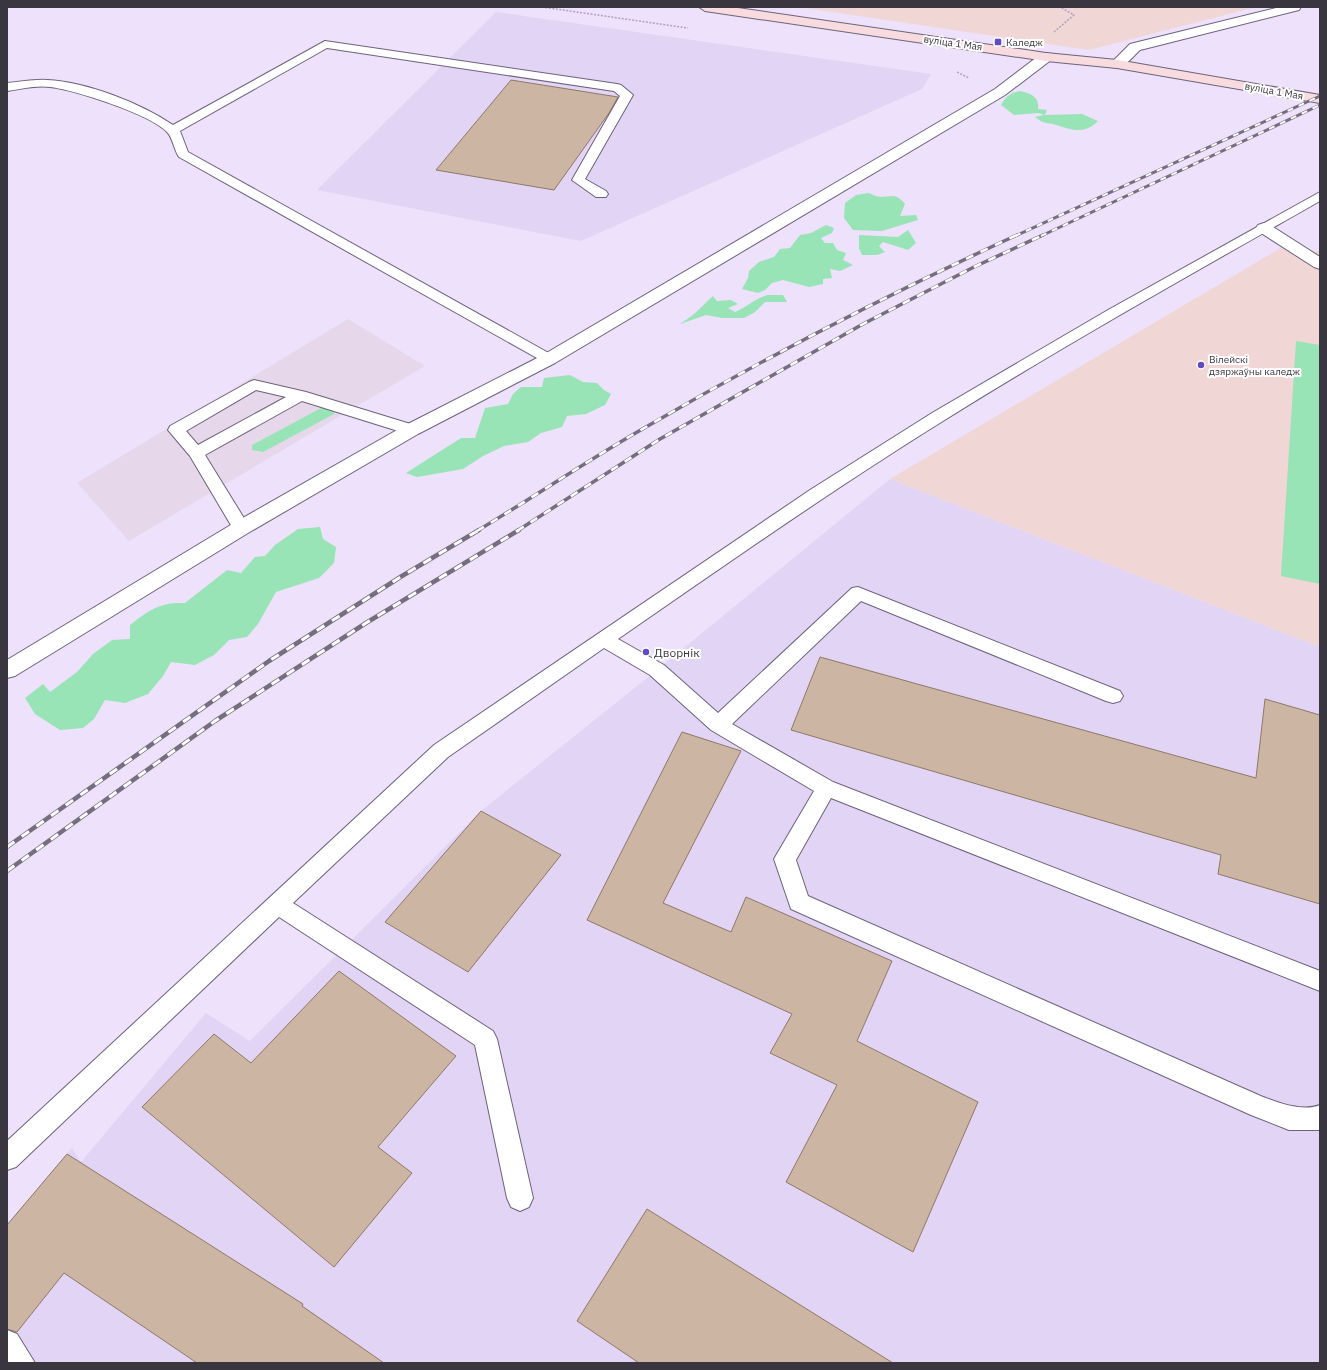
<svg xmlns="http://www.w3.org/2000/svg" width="1327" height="1370" font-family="'IBM Plex Sans',sans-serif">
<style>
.commercial{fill:#e7d7ea}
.built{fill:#e2d4f5}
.education{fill:#f1d6d6}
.green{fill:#98e4b7}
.building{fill:#cdb5a3;stroke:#8e7867}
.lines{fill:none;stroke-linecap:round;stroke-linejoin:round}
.service-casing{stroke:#6c6279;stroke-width:2}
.minor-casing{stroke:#6c6279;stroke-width:2}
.secondary-casing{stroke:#6c6279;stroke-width:2}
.path{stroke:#ada4b9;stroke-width:1.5;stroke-dasharray:2 1.5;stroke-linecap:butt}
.service{fill:#fff;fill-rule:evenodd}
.minor{fill:#fff;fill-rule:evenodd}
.secondary{fill:#f8dbdf;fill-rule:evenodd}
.rail-far2-casing{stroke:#756e7e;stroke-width:3}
.rail-far1-casing{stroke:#756e7e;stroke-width:3.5}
.rail-casing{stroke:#756e7e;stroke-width:4.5}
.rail-far2{stroke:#fff;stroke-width:2;stroke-dasharray:6;stroke-linecap:butt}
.rail-far1{stroke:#fff;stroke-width:2.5;stroke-dasharray:8;stroke-linecap:butt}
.rail{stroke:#fff;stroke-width:3;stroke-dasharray:9;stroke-linecap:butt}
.poi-dot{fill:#5f4bc4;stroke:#fff;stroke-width:1.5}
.labels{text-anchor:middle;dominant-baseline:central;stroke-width:4;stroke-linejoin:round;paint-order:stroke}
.far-poi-label{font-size:10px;fill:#3a3640;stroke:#fff;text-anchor:start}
.far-street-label{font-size:10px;fill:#3a3640;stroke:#fff}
.poi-label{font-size:12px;fill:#3a3640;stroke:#fff;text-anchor:start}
</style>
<rect width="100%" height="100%" fill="#ede1fc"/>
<polygon class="commercial" points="348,319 425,366 129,541 77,483"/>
<g class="built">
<polygon points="496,12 931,74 922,89 581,241 317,190"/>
<polygon points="890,479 1320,647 1320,1363 7,1363 7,1225 72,1148 81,1162 206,1013 250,1041 481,811 657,670"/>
</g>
<g class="education">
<polygon points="798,7 1256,7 1089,50"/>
<polygon points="1284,246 1320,252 1320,647 890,479"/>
</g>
<g class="green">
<path d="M 1020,91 C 1029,93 1040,96 1038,109 L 1047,110 L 1045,115 L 1082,114 L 1098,121 C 1084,136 1069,129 1053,124 C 1045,123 1041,122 1035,117 L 1044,115 L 1039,113 L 1014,115 L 1001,105 C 1006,96 1010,93 1020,91 Z"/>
<path d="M 868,193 C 872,194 877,197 881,197 C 893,197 896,193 905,204 L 900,216 L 916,215 L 918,220 L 882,231 L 853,230 L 844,218 L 845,203 L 856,195 Z"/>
<polygon points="826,225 834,228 832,233 821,238 825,243 833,243 837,250 846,253 843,260 853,265 840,271 830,269 832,278 823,279 823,284 809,287 783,280 772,283 765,290 758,293 742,289 748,278 749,271 759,262 774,257 780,249 790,248 800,235 811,233"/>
<polygon points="908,230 916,243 908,250 883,242 879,246 885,252 877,255 862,255 859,248 859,235 898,237"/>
<path d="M 768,295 L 783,295 L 787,302 L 765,302 L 755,312 L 744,318 L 722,318 L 706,315 L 680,324 L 693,315 L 713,296 L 717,301 L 731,300 L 738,304 L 728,308 L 735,312 C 747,307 755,298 768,295 Z"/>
<polygon points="1296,341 1320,345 1320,584 1281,576"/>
<polygon points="570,375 583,382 597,383 604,390 611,394 605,405 586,414 567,416 562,427 541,433 528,442 504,446 483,456 463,469 417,477 406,473 461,438 475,438 485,408 508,404 513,394 521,387 542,387 544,378"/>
<polygon points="323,407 335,410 334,414 263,452 252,450 252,445"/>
<path d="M 320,527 L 323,539 L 336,547 L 334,563 L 319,578 L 276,592 L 258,624 L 247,637 L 229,640 L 214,655 L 195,665 L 171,662 L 163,676 L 148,694 L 125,703 L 105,700 L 94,719 L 83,728 L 60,730 L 35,714 L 25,698 L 43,684 L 50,692 L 77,672 L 93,654 L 112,640 L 130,639 L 130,625 C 149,610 160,602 185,603 L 227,570 L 241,573 L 255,557 L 265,556 L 275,545 L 298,529 Z"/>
</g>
<g class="building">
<polygon points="511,80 618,97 609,113 554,190 436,170"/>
<polygon points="820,657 1256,778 1265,699 1320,715 1320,904 1218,874 1221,855 791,730"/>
<polygon points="682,732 741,751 663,903 731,932 746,897 892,961 857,1041 978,1102 913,1252 786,1182 837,1085 770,1053 792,1014 587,920"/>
<polygon points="481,811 561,855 468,972 385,922"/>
<polygon points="339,971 456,1056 378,1147 412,1173 334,1267 142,1107 214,1034 251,1063"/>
<polygon points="67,1154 303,1304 302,1306 384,1363 197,1363 64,1273 17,1332 7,1329 7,1225"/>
<polygon points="647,1209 893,1363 639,1363 577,1321"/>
</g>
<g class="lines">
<defs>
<g id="service">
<path d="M 325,41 L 617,84 L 621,85 L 633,95 L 585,179 L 606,191 L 608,194 L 606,197 L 596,197 L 572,180 L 620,96 L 614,91 L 327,48 L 180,131 L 188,152 L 554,356 L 557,359 L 554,362 L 544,362 L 179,157 C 174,150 173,138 167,132 C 150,114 75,90 50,87 C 35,85 21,89 7,91 L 7,83 C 21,82 33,79 47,80 C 87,82 140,103 173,125 Z"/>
<path d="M 1320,192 L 1320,201 C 1193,273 1066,344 943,421 C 832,490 725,565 618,639 L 664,665 L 718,713 L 852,588 L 858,587 L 1120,691 L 1123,696 L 1120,701 L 1113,703 L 1106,701 L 861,601 L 732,724 L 833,782 L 1320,971 L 1320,991 L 831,798 L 796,860 L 808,896 L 1263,1097 C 1280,1103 1302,1112 1320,1105 L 1320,1130 L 1289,1130 L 1251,1115 L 791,909 L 774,859 L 814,791 L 711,730 L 650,675 L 604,648 L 448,757 L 293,903 L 493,1031 L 497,1039 L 533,1198 L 529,1207 L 520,1211 L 511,1207 L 507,1198 L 475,1045 L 279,917 L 16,1167 L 7,1170 L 7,1141 L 434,745 L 810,490 L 932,413 L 1108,310 Z"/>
<path d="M 254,380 L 306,392 L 417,426 L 419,430 L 417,434 L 411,435 L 302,401 L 205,455 L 250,528 L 247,532 L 241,534 L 235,532 L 190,456 L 168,430 L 170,426 L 249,382 ZM 256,390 L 286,397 L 198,445 L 186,431 Z"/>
<polygon points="7,1330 17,1334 35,1363 7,1363"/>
</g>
<g id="minor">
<path d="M 1280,7 L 1301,7 L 1299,10 L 1140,50 C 1132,57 1124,70 1112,67 L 1110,64 L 1130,44 Z"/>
<polygon points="1046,53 1051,54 1053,57 1051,60 1005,95 555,363 418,434 248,533 15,676 7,678 7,660 234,523 404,426 543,355 995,89 1041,54"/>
<polygon points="1264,223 1270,225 1320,257 1320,269 1314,267 1258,231 1256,228 1258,225"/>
</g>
<polygon id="secondary" points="699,7 731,7 1046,53 1117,60 1320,95 1320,103 1117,68 1046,61 705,11"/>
</defs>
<use href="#service" class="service-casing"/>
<use href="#minor" class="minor-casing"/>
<use href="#secondary" class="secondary-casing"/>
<g class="path">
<polyline points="542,7 688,28"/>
<polyline points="1054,32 1074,15 1060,7"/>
<polyline points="957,72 969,78"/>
</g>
<use href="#service" class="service"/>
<use href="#minor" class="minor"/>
<use href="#secondary" class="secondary"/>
<defs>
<g id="rail-far2">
<polyline points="1015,236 1320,96"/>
<polyline points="1041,236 1320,105"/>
</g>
<g id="rail-far1">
<path d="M 477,531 C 534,497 588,460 646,427 C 766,357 891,293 1017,235"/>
<polyline points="517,531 660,439 863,324 974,267 1043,235"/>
</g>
<g id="rail">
<polyline points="7,847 269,661 402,576 479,530"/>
<polyline points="7,871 215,721 366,623 519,530"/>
</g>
</defs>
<use href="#rail-far2" class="rail-far2-casing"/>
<use href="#rail-far1" class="rail-far1-casing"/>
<use href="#rail" class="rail-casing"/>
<use href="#rail-far2" class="rail-far2"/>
<use href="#rail-far1" class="rail-far1"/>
<use href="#rail" class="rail"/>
</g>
<g class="poi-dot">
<rect x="994" y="38" width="8" height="8" rx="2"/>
<circle cx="1201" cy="365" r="4"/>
<circle cx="646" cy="652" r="4"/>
</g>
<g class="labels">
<g class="far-poi-label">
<text x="1006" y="42">Каледж</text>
<text x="1209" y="359">Вілейскі<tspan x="1209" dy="12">дзяржаўны каледж</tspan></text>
</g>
<g class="far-street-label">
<text transform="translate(953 43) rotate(8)">вуліца 1 Мая</text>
<text transform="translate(1274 91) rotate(10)">вуліца 1 Мая</text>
</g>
<g class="poi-label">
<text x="654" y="652">Дворнік</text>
</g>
</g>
<rect width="1327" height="1370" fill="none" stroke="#3a3640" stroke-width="16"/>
</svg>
